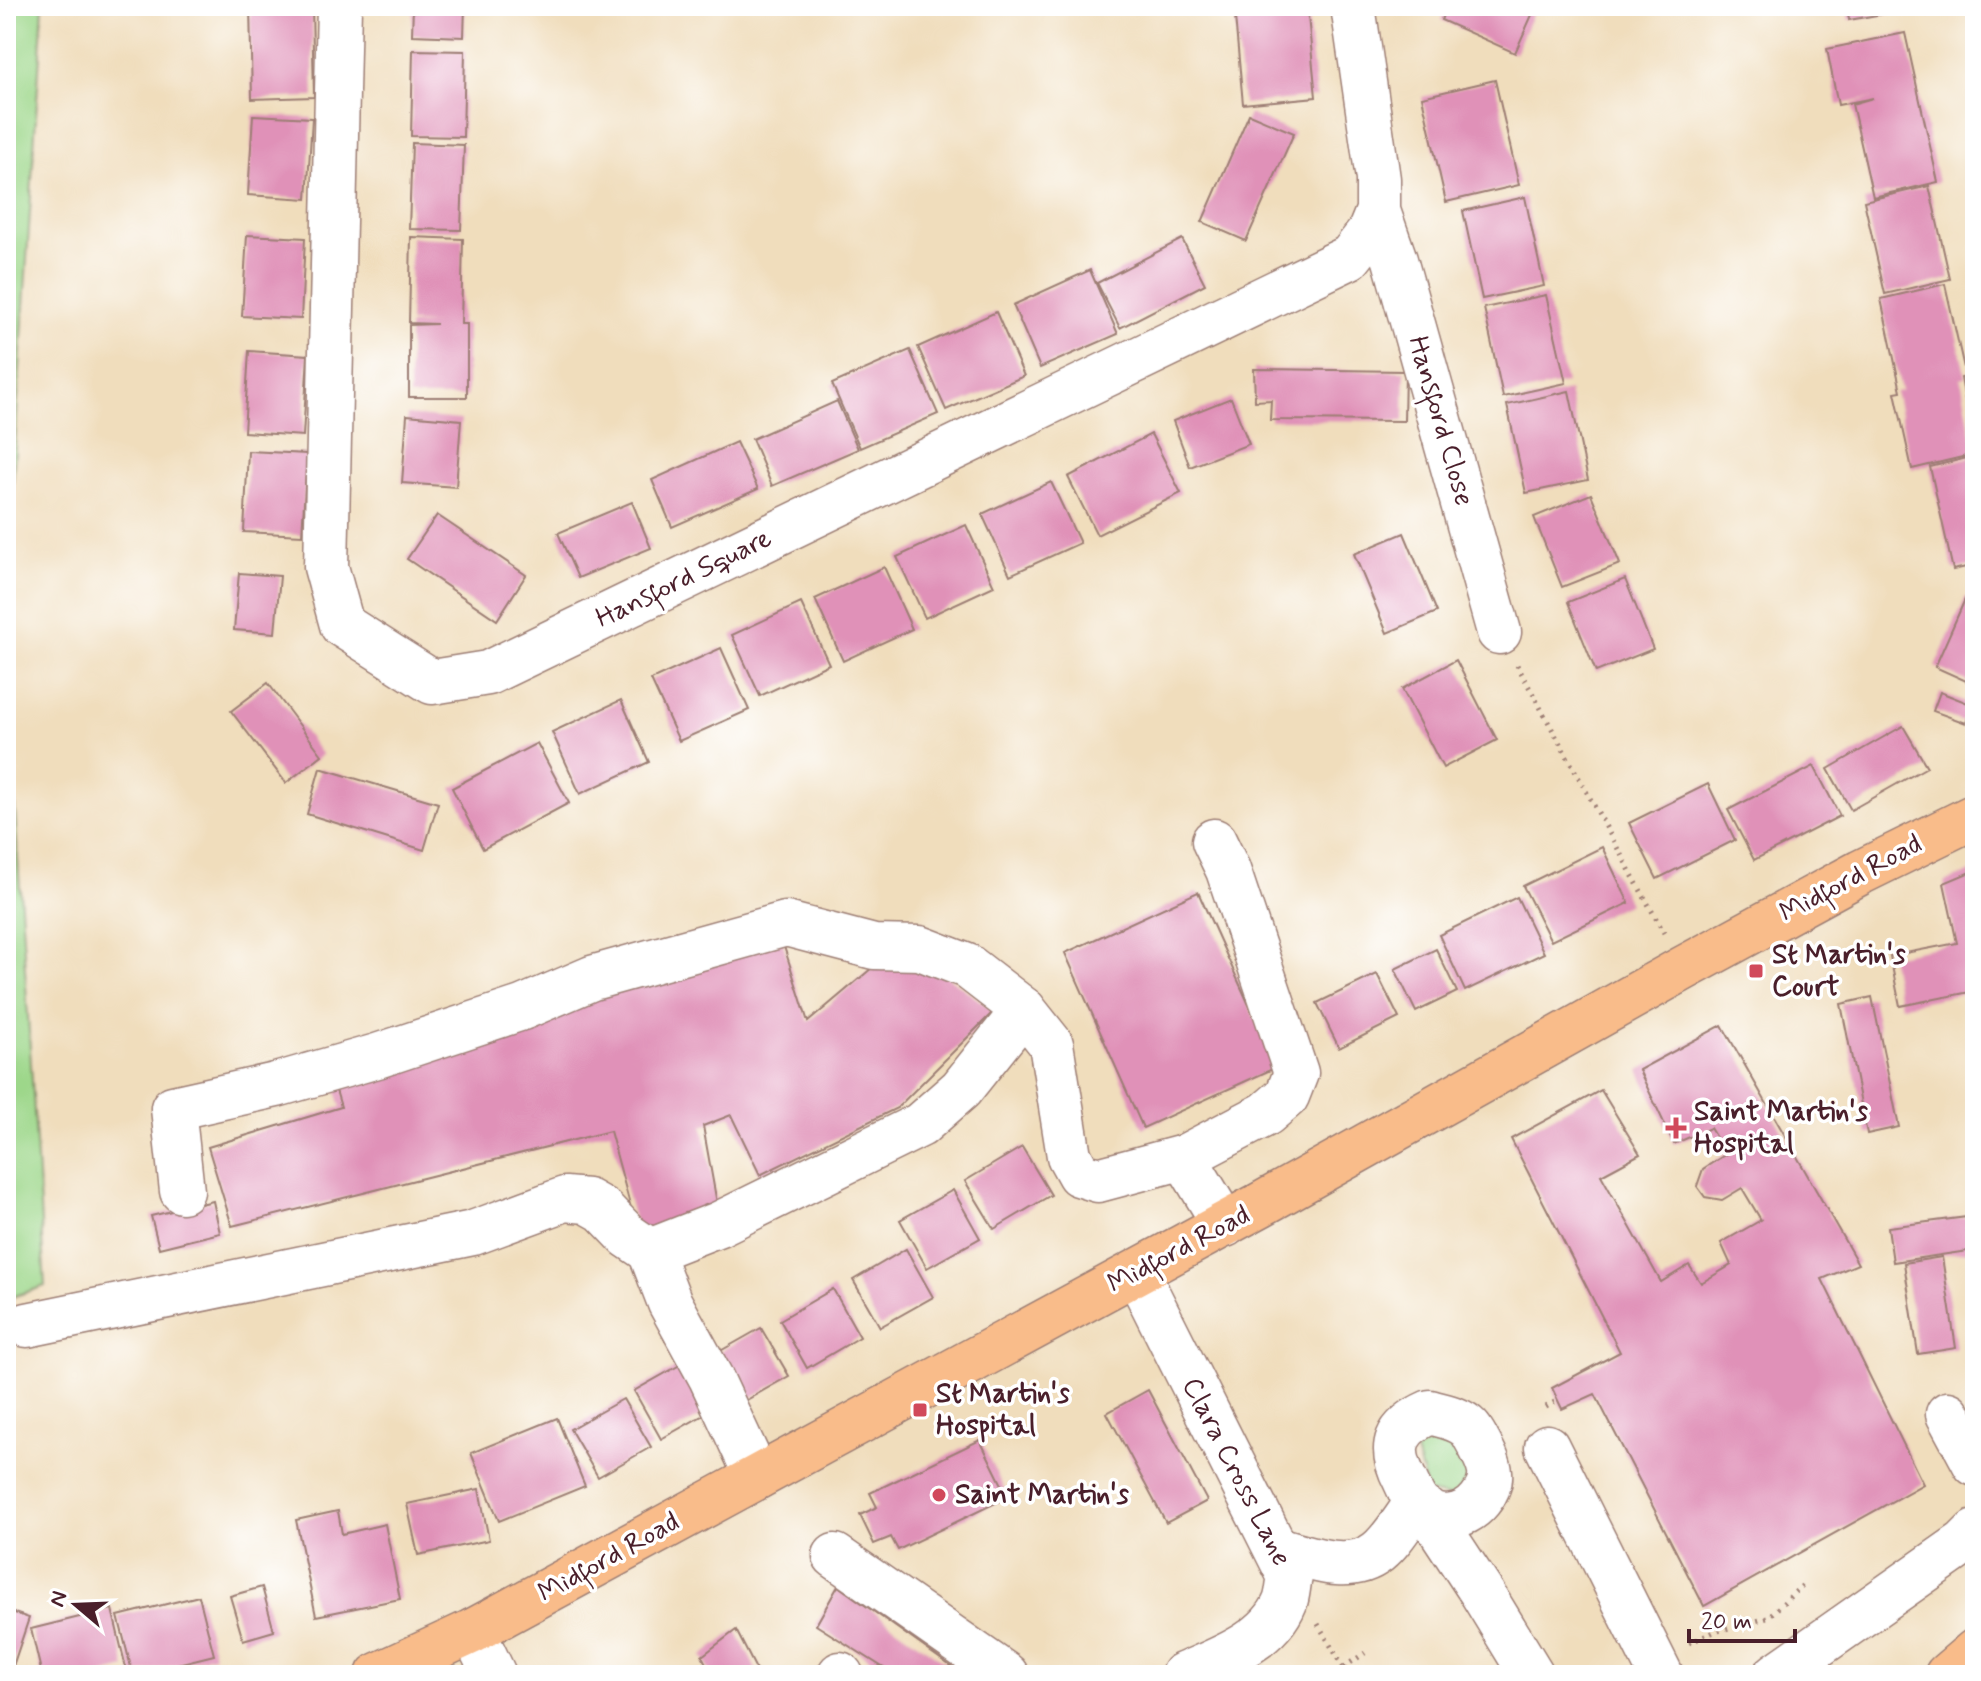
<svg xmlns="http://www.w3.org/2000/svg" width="1981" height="1681" font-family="Mynerve,sans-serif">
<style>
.green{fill:#9dd78a;stroke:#747b5a;stroke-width:2}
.building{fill:#e091b8}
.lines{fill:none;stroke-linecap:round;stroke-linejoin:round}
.minor-casing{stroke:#9d7e74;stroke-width:47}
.major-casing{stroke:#9d7e74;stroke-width:47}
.path{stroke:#9d7e74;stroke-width:5;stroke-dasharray:2 6;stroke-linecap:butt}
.minor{stroke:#fff;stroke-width:44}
.major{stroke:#f9bc8a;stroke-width:44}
.poi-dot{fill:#d1495b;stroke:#fff;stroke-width:3}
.labels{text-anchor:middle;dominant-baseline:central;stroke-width:7;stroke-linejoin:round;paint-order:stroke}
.street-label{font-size:28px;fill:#4a1f2b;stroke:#fff}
.poi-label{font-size:28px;font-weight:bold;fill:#4a1f2b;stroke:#fff;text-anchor:start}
</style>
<rect width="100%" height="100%" fill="#fff"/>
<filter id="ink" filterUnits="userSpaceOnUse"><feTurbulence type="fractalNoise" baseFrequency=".0125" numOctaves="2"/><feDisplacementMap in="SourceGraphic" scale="16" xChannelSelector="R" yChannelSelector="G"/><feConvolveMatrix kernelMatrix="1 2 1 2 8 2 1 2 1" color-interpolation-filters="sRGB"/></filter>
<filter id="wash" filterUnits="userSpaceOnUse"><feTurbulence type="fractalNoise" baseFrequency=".006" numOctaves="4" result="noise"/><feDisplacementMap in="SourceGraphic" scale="32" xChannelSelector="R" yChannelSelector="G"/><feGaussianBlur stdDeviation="1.8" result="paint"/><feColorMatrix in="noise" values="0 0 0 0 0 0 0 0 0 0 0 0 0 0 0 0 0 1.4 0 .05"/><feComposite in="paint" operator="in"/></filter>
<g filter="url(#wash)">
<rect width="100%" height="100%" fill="#f0ddbc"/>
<g class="green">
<polygon points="6,6 43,6 6,591"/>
<polygon points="6,668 45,1286 6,1299"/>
<polygon points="1420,1432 1450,1432 1475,1469 1460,1499 1428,1493 1413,1442"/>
</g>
<g id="blocks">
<g class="building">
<polygon points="250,6 312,6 314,97 252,99"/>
<polygon points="413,6 465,6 464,37 412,35"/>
<polygon points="1234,6 1307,6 1316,97 1243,104"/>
<polygon points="1447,6 1536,6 1515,53 1441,20"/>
<polygon points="1847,6 1909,6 1910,9 1849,20"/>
<polygon points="1905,33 1938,182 1873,197 1852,104 1873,98 1838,105 1827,49"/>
<polygon points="413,50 465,51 463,137 411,136"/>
<polygon points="1495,80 1519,185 1446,202 1422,97"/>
<polygon points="1249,114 1294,133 1246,241 1202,222"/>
<polygon points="253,115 312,118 307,199 248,195"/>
<polygon points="412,143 464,145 461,230 409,229"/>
<polygon points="1929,186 1950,279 1885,294 1864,201"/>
<polygon points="1525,197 1544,286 1482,299 1463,211"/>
<polygon points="247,235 305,238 301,319 242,316"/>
<polygon points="411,237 463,239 461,324 467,324 467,397 409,397 409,325 437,324 409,323"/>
<polygon points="1182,239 1205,284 1120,328 1097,283"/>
<polygon points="1090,270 1118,334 1040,368 1013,305"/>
<polygon points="1945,284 1966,377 1961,378 1975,454 1912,469 1895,392 1901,391 1881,299"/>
<polygon points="1546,295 1566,383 1503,397 1484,308"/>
<polygon points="996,312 1024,376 946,410 918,347"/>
<polygon points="910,350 938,414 860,448 832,384"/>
<polygon points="249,351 308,355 303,436 244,432"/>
<polygon points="1254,369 1405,371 1404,421 1270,420 1271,400 1255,401"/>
<polygon points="1569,391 1588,480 1526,493 1507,405"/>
<polygon points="1231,398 1249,444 1190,467 1173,421"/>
<polygon points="837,401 858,449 772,486 752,439"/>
<polygon points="407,415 461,420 456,487 402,483"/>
<polygon points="1151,434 1181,493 1097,535 1068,477"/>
<polygon points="736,442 758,489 672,527 652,480"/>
<polygon points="248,451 307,454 302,535 244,532"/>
<polygon points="1975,456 1975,565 1953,570 1930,467"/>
<polygon points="1051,482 1080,543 1010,575 982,514"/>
<polygon points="1591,494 1620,564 1562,587 1534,517"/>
<polygon points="632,502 651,548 578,578 558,533"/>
<polygon points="437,515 526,575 497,620 407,559"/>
<polygon points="966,525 994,586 925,618 897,557"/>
<polygon points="1404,533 1437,612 1387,633 1354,554"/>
<polygon points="884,567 912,629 843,661 815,599"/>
<polygon points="239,573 280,576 275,633 234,630"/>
<polygon points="1625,579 1653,649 1596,672 1568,602"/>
<polygon points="1975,590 1975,685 1935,667 1966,597 1971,600"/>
<polygon points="801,603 829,664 760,696 732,635"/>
<polygon points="721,648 749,710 679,741 651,680"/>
<polygon points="1456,660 1497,740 1443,768 1402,689"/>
<polygon points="268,683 322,755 286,783 231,711"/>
<polygon points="1940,692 1973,705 1966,723 1933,711"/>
<polygon points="621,700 649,762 580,794 552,732"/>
<polygon points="1903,726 1927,767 1851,810 1828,769"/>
<polygon points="537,743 569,803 483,849 452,788"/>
<polygon points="1814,766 1840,816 1754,860 1728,810"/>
<polygon points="320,768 438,803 424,850 307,814"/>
<polygon points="1708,784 1735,840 1657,879 1629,823"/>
<polygon points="1602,847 1629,903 1551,941 1523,886"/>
<polygon points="1975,870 1975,991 1900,1006 1890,956 1957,943 1944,883"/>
<polygon points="1198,892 1277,1067 1143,1128 1065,953"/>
<polygon points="1517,897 1544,953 1465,991 1439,935"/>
<polygon points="780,934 808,1022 885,957 918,955 994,1011 897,1108 760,1175 731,1115 703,1126 718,1209 638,1234 610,1131 232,1226 208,1147 341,1107 332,1077"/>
<polygon points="1436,949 1457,992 1416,1012 1395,969"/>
<polygon points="1377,974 1399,1018 1339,1048 1317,1003"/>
<polygon points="1872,997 1899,1127 1867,1134 1841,1004"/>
<polygon points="1722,1025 1858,1264 1822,1279 1923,1484 1704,1606 1595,1394 1562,1409 1552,1388 1620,1352 1511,1139 1601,1090 1640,1154 1601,1175 1661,1282 1689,1265 1701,1283 1731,1265 1721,1243 1761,1220 1742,1188 1722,1200 1705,1197 1697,1186 1703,1169 1726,1154 1710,1128 1674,1144 1639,1070"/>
<polygon points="1022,1147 1051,1195 994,1229 965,1181"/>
<polygon points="953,1190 980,1238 927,1268 900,1220"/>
<polygon points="213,1201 220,1233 159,1248 151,1216"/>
<polygon points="1975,1216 1975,1250 1893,1262 1888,1227"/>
<polygon points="906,1249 933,1297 880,1327 853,1280"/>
<polygon points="1942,1257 1956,1348 1918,1354 1904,1263"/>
<polygon points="833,1289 860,1337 807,1368 780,1320"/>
<polygon points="761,1328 789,1376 736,1406 708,1358"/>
<polygon points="687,1361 714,1409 661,1439 634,1391"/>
<polygon points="1148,1390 1207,1501 1166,1523 1107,1413"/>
<polygon points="623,1399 651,1447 598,1477 570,1429"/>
<polygon points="557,1418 585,1486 499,1521 471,1453"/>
<polygon points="980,1440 1008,1497 898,1550 891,1537 874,1544 860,1515 877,1507 870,1493"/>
<polygon points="479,1489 489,1540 418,1555 407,1504"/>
<polygon points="338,1511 342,1534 385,1524 400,1599 316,1616 296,1520"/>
<polygon points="838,1586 963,1675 895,1675 816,1625"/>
<polygon points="262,1587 274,1631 243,1640 230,1596"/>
<polygon points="199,1596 214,1655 133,1675 118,1616"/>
<polygon points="112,1609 126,1668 98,1675 42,1675 31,1629"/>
<polygon points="6,1610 29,1618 10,1675 6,1675"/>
<polygon points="736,1630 759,1675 712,1675 702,1656"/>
</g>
</g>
</g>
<g filter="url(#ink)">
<use href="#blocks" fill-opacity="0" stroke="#9d7e74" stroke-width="2"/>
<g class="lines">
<defs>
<g id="minor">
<polyline points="339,6 326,567 342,625 432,682 488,673 1350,257 1369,233 1378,211 1378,179 1353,6"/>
<polyline points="1378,211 1395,260 1499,632"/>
<polyline points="1184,1157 1266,1114 1287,1096 1296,1073 1228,870 1214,841"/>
<polyline points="182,1191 173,1108 276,1085 377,1056 522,1008 592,978 786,924 874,947 920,948 967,966 1024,1010"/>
<polyline points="650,1251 670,1303 711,1378 757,1477"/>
<path d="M 1137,1273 L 1290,1577 C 1288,1584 1288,1594 1285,1602 C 1269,1642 1219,1659 1183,1675"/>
<polyline points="27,1325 473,1233 565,1199 587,1201 603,1210 628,1236 650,1251 719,1224 920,1125 961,1089 1024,1010 1051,1044 1069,1156 1079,1174 1098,1180 1184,1157 1225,1225"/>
<path d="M 1430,1412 C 1443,1416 1459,1418 1469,1428 C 1473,1432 1476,1439 1479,1444 C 1490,1465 1497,1479 1480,1500 C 1464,1520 1433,1524 1416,1502 C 1412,1495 1408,1487 1405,1480 C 1387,1446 1396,1427 1430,1412 Z"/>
<polyline points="1948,1414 1975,1464"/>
<polyline points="1547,1447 1661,1675"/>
<polyline points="1428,1511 1482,1593 1532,1675"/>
<path d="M 1277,1549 C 1308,1557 1349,1575 1378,1552 C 1393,1540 1405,1518 1417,1503"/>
<polyline points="835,1556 1006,1675"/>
<polyline points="473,1631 494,1675"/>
<polyline points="840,1674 841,1675"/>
<polyline points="1776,1675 1964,1543 1975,1532"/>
</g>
<g id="major">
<polyline points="378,1675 473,1631 1260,1205 1684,968 1861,872 1975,816"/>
<polyline points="1947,1675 1975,1651"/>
</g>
</defs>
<use href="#minor" class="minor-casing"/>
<use href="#major" class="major-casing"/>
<g class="path">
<polyline points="1517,665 1664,933"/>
<polyline points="1546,1407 1558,1400"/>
<polyline points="1318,1624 1348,1675"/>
<polyline points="1689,1643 1714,1632 1767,1618 1806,1582"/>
<polyline points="1344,1667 1365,1653"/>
</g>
<use href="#minor" class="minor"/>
<use href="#major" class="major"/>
</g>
</g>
<g class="poi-dot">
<rect x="1748" y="963" width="16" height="16" rx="4"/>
<path d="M1672 1116h8v8h8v8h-8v8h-8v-8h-8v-8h8z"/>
<rect x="912" y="1402" width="16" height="16" rx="4"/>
<circle cx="939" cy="1495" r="8"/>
</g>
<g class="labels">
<g class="street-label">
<text transform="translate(1440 421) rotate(74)">Hansford Close</text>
<text transform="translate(684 579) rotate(-26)">Hansford Square</text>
<text transform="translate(1851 879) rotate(-28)">Midford Road</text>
<text transform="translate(1179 1250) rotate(-28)">Midford Road</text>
<text transform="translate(1236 1472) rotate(63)">Clara Cross Lane</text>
<text transform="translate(609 1558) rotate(-29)">Midford Road</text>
</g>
<g class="poi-label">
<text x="1772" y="955">St Martin's<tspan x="1772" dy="32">Court</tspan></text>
<text x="1694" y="1112">Saint Martin's<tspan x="1694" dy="32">Hospital</tspan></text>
<text x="936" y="1394">St Martin's<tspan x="936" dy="32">Hospital</tspan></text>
<text x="955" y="1495">Saint Martin's</text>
</g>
</g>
<rect width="1981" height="1681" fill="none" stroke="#fff" stroke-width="32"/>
<g transform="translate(76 1605) rotate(289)" stroke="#ffffff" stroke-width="6" paint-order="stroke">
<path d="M0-6L14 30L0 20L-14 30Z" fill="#4a1f2b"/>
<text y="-12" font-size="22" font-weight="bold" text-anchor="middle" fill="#4a1f2b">N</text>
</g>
<path d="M1689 1629v12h106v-12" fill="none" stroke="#4a1f2b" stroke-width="4"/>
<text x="1701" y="1629" font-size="24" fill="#4a1f2b" stroke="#ffffff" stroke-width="6" paint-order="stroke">20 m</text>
</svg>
